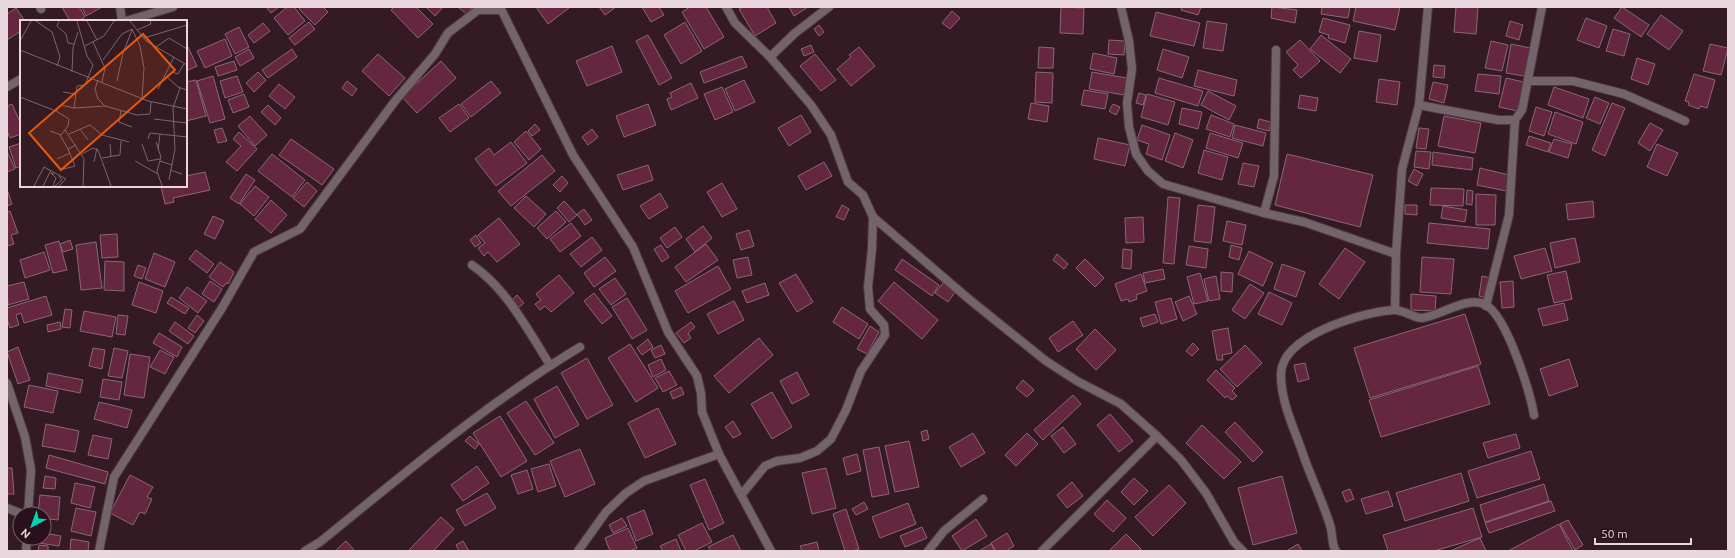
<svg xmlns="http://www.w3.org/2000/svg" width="1735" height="558" font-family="Ubuntu,sans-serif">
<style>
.building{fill:#652740;stroke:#896873}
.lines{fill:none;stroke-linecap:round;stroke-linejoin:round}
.street-casing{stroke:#513841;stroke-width:10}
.street{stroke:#736469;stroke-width:8}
.inset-road{fill:none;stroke:#7d666d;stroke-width:1}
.view{fill:#e8590c;fill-opacity:0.15;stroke:#e8590c;stroke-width:2}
.inset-edge{fill:none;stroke:#ead7dd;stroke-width:2}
</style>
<rect width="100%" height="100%" fill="#341a23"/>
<g class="building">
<polygon points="62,7 79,7 85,17 78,21 70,21"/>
<polygon points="82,7 102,7 86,16"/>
<polygon points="266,7 279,7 271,13"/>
<polygon points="287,7 294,7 305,21 288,35 274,18"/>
<polygon points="301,7 323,7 328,12 315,25 299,9"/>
<polygon points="394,7 416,7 433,24 418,38 391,10"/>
<polygon points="426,7 443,7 435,16"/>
<polygon points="458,7 473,7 466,14"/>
<polygon points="536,7 569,7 569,8 548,24"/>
<polygon points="599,7 616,7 605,15"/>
<polygon points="642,7 659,7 664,15 651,22"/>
<polygon points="690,7 706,7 724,37 704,49 682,12"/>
<polygon points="743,7 767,7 776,23 755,36 739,9"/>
<polygon points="789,7 808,7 794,16"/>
<polygon points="1061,7 1084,8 1083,34 1060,33"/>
<polygon points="1182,7 1201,7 1198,15 1181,10"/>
<polygon points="1272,7 1297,10 1295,23 1271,18"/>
<polygon points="1322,7 1350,7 1348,18 1321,14"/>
<polygon points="1356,7 1400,7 1395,30 1353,21"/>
<polygon points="1456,7 1478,7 1476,34 1454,32"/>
<polygon points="1622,7 1649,25 1641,37 1614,18"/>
<polygon points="16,8 25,21 21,21 21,31 7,40 7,14"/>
<polygon points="952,11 960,18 950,29 942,23"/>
<polygon points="1156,12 1200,23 1194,46 1150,36"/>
<polygon points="1661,15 1683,31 1669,50 1647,34"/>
<polygon points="1323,18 1350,25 1345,43 1328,38 1329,35 1319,32"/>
<polygon points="1586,18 1607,26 1599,48 1577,40"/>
<polygon points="1207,21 1227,24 1223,51 1203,48"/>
<polygon points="1510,21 1523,25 1519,40 1506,36"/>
<polygon points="309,22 315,29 295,45 289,38"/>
<polygon points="685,22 702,51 681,64 664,35"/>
<polygon points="263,23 270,31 254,43 248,35"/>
<polygon points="819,25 824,32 819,36 814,29"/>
<polygon points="239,27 249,47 235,54 225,34"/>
<polygon points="1613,29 1630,34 1624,56 1606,51"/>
<polygon points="1359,31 1381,35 1377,62 1354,58"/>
<polygon points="648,35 672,78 659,85 636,41"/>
<polygon points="1321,35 1351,59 1340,73 1310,49"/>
<polygon points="225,39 232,56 205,68 197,51"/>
<polygon points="1109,40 1125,41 1124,55 1108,54"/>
<polygon points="1300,40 1320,61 1301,78 1293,70 1298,65 1286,52"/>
<polygon points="1491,41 1508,45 1502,71 1485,68"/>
<polygon points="186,43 197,66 186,71"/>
<polygon points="1511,44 1530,48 1524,76 1506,73"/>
<polygon points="1710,44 1728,48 1721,75 1703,71"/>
<polygon points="811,45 814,52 804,56 801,49"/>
<polygon points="612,46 622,72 587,86 576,61"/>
<polygon points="859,47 875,66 851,86 837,69 851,57 849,55"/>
<polygon points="1039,47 1054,48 1053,68 1038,68"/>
<polygon points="249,49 254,58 240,66 235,57"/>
<polygon points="292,49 297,57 268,78 262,70"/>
<polygon points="1163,49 1189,57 1182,78 1157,70"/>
<polygon points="1093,53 1117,58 1114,74 1090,69"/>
<polygon points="378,54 405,78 389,96 362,71"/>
<polygon points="815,54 836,80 821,91 800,66"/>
<polygon points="742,56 747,67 704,83 700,72"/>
<polygon points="1637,58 1655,64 1648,85 1631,79"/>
<polygon points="234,61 237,70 218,76 215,67"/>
<polygon points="441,61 456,78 417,113 402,97"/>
<polygon points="1434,65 1445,66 1444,78 1433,77"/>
<polygon points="1198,70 1237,80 1234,96 1194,86"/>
<polygon points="258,72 266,80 254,92 246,83"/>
<polygon points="1036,72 1053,73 1052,103 1035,102"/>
<polygon points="1092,72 1127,78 1124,95 1089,89"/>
<polygon points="1478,74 1501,76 1499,94 1475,91"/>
<polygon points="1694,74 1715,80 1707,108 1700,106 1699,109 1688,105 1689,102 1685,101"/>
<polygon points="213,76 225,119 210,123 197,81"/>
<polygon points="237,76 243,92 225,98 220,81"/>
<polygon points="1159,78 1203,91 1198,106 1155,93"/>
<polygon points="1506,78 1524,82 1517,111 1499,107"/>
<polygon points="1379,79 1400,82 1397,105 1376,102"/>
<polygon points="196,80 206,116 186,121 186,82"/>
<polygon points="744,80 755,102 735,111 725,89"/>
<polygon points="347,81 357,89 352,96 342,88"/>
<polygon points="491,81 501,93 471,117 461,104"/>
<polygon points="1433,82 1448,85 1444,103 1429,99"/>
<polygon points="691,83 698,98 671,110 667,99 672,97 670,93"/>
<polygon points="279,84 295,97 285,109 269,96"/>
<polygon points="722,87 733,112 715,120 704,94"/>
<polygon points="1554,87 1589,99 1583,118 1548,105"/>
<polygon points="1084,90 1108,94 1105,109 1081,105"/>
<polygon points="1208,91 1236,106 1229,120 1201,105"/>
<polygon points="1139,93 1146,95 1143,105 1136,103"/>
<polygon points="244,94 249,107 233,113 228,100"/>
<polygon points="1147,94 1175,102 1168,125 1141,117"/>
<polygon points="1300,95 1318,98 1316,111 1298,108"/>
<polygon points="1595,97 1609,103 1600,124 1586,118"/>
<polygon points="1031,103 1049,106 1047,122 1028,119"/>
<polygon points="1612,103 1625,108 1605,156 1592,150"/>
<polygon points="12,104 21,124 21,134 10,138 7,131 7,106"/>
<polygon points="459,104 469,118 450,132 439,118"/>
<polygon points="648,104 656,125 624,137 616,116"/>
<polygon points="1113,104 1120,107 1116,115 1109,111"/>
<polygon points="268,105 281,118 275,125 261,112"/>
<polygon points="1536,107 1552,112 1544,136 1529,131"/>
<polygon points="1182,108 1202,112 1198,129 1179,124"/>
<polygon points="1555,112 1583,122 1576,144 1548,134"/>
<polygon points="801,115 811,132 789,146 778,128"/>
<polygon points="1211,115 1234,124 1230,137 1206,129"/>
<polygon points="250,116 267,135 255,146 238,126"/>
<polygon points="1444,116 1481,123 1475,153 1438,146"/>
<polygon points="1259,119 1271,122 1269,131 1257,128"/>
<polygon points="1650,123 1663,130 1650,151 1638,143"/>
<polygon points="535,124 540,130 532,136 528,131"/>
<polygon points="1142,125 1170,135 1162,160 1146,154 1149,144 1137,140"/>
<polygon points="1235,125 1266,133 1263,146 1232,138"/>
<polygon points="222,128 227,141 218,143 214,130"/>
<polygon points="1419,128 1429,129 1426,149 1416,148"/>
<polygon points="592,129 598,137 588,145 582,137"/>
<polygon points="526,131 541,149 529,160 514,142"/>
<polygon points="239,132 257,149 237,171 226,162 241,146 233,139"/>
<polygon points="1175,133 1193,140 1183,168 1165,161"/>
<polygon points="1210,133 1243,143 1238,158 1206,148"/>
<polygon points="1529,136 1551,143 1548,152 1526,145"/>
<polygon points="1098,138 1130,145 1125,166 1094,159"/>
<polygon points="291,139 334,169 322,185 279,155"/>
<polygon points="1554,139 1572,144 1568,158 1549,152"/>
<polygon points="511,142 527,163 496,186 475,159 489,148 494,155"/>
<polygon points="21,143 21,166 16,168 9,147"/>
<polygon points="1657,144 1678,153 1667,176 1647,167"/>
<polygon points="1204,150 1228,157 1222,180 1198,173"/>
<polygon points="7,151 15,169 7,172"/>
<polygon points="1416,151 1431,152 1429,169 1414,167"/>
<polygon points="1433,152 1473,158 1472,170 1432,165"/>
<polygon points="272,154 305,180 292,197 258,171"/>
<polygon points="1287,154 1373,175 1360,227 1275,205"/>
<polygon points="542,155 555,171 511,206 498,191"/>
<polygon points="824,162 832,176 806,190 798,176"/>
<polygon points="1243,163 1259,166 1254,187 1238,184"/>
<polygon points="648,165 653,180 623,190 617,175"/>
<polygon points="1480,168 1509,175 1506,191 1477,185"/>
<polygon points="1414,169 1423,174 1417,186 1408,181"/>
<polygon points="205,172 210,190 173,198 174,202 165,204 161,186 186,186 186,176"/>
<polygon points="246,174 255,180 239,204 230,198"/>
<polygon points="562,176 568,183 560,192 553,185"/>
<polygon points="307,182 317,191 304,207 293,198"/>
<polygon points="722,183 737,209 722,217 707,192"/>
<polygon points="255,186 269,197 254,216 240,204"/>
<polygon points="1431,188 1464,189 1463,206 1430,205"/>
<polygon points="7,189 12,204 7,206"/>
<polygon points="1467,190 1473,191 1472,205 1466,204"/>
<polygon points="660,193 668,207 649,219 640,206"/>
<polygon points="1476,194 1496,195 1495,225 1476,225"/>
<polygon points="526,196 546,214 534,227 514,208"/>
<polygon points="1168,197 1180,198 1174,264 1163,263"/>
<polygon points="271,200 287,215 271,233 255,219"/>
<polygon points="564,201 577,215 569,222 557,208"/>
<polygon points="1593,201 1594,217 1568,220 1566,204"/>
<polygon points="842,205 849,209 844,220 836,217"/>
<polygon points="1198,205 1215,207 1211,243 1194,241"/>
<polygon points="1405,205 1417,205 1417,215 1405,214"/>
<polygon points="1443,206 1467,210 1465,222 1441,218"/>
<polygon points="584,209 592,220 585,225 577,214"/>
<polygon points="10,211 18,233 11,235 14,244 7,246 7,212"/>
<polygon points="556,211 566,222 547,239 537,228"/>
<polygon points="213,216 224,221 215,239 204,234"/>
<polygon points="1143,217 1144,242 1126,243 1125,218"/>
<polygon points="499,218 520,244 497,262 488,252 484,256 478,248 485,243 478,235"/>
<polygon points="1227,221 1246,225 1242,245 1223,241"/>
<polygon points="571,223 581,236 560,252 550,239"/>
<polygon points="1429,223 1490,229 1488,249 1427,243"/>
<polygon points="703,226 712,238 695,252 686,239"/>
<polygon points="675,227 682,237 667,248 660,238"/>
<polygon points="749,230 754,246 741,250 736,234"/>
<polygon points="117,234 118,257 102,258 100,235"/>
<polygon points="476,235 481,243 475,247 470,240"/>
<polygon points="592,237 602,250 581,267 570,254"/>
<polygon points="1575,238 1580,262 1555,268 1550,243"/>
<polygon points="70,240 73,249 63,252 60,244"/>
<polygon points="59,241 67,270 53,273 45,245"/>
<polygon points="96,242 102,288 81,290 76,245"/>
<polygon points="706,244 718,260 686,282 675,267"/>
<polygon points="661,245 669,257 662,262 654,249"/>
<polygon points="1231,245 1242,248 1239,260 1229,257"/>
<polygon points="1189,246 1208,249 1206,268 1186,265"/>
<polygon points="1345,248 1365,262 1339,299 1319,284"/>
<polygon points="1545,248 1552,271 1521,279 1514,256"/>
<polygon points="1123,249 1132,250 1131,269 1122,268"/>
<polygon points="196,250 214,264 207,273 189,259"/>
<polygon points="1249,251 1273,263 1263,286 1238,274"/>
<polygon points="44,252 50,270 25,278 20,260"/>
<polygon points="154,253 175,262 165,287 145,279"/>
<polygon points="1057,254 1068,264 1064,269 1053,260"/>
<polygon points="605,257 616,271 594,287 584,273"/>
<polygon points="748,257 752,275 737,278 733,260"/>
<polygon points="1422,257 1454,259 1451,294 1420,292"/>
<polygon points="902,259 939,285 932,296 895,270"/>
<polygon points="1085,259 1104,278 1095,287 1076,268"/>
<polygon points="105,261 124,262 124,291 104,290"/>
<polygon points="220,262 234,272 228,284 226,283 223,287 209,277"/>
<polygon points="1282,264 1305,272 1296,297 1274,289"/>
<polygon points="138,265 146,268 142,279 134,276"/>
<polygon points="718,266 731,289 688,313 675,291"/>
<polygon points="1163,269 1165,279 1145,283 1143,273"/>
<polygon points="1566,271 1572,299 1554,303 1547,275"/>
<polygon points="1221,272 1233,273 1232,292 1221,291"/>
<polygon points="1200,273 1208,301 1194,304 1187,277"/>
<polygon points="796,274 813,302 797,312 779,283"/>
<polygon points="1141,274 1147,291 1136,295 1137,299 1129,302 1128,299 1121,301 1115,284"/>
<polygon points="559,275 574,293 551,312 545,306 540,310 535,304 541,300 536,294"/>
<polygon points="1216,276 1220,299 1209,301 1204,279"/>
<polygon points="1482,276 1491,278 1487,298 1479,296"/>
<polygon points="615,278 626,294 611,305 599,289"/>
<polygon points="210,281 222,289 214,302 202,294"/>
<polygon points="1513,281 1514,307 1502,308 1500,282"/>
<polygon points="24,282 29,299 8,305 7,286"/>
<polygon points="139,282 163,291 156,313 132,305"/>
<polygon points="894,282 938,320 922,339 878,301"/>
<polygon points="765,283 769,295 747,303 742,291"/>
<polygon points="943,283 955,292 948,302 935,293"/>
<polygon points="1250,284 1264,293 1245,319 1232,310"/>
<polygon points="187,287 207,301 198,313 179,298"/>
<polygon points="1269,292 1292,303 1282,325 1258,314"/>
<polygon points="594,293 612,316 602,324 584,301"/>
<polygon points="1411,294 1436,296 1435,311 1411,310"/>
<polygon points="517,295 524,303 518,308 511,301"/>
<polygon points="46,296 52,315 24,323 21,313 16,315 19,325 10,328 7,319 7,308"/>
<polygon points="1189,296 1197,314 1183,321 1175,302"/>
<polygon points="171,297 189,308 185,314 167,303"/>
<polygon points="627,298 647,330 632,339 612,307"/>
<polygon points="1171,298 1177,319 1161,324 1155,302"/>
<polygon points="734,301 744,320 718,334 707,314"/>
<polygon points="1564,303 1568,320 1543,326 1538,309"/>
<polygon points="842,307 868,324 859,339 833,322"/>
<polygon points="65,309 72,310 70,328 62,327"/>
<polygon points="84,311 116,317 112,337 80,331"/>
<polygon points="1155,314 1158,322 1143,327 1140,318"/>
<polygon points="1465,314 1481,364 1370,398 1354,348"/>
<polygon points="118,315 128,316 125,335 116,334"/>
<polygon points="197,315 204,321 195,333 188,328"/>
<polygon points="1073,321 1083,335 1058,352 1049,338"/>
<polygon points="60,322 61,329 48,332 47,325"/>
<polygon points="175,322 194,336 188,344 169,331"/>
<polygon points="691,322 695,327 688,333 691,338 684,343 676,333"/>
<polygon points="870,326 879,332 867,354 857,349"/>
<polygon points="1228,328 1232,353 1222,355 1223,360 1217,360 1212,331"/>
<polygon points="1095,329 1116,350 1096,370 1076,349"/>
<polygon points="159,333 182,347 177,357 153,343"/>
<polygon points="759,338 773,355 729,393 714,376"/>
<polygon points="648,339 653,347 642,355 637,348"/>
<polygon points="1193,343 1199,349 1192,356 1186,351"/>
<polygon points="630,344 658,388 636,402 608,358"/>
<polygon points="661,345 665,354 655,358 651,350"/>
<polygon points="1245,345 1262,363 1237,387 1220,369"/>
<polygon points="18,347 30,380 18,384 7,352"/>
<polygon points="93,348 105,350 102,369 89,366"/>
<polygon points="114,348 128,351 122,378 108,376"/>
<polygon points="160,350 174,357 165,374 150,367"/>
<polygon points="130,354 150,357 144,398 124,395"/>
<polygon points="587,358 613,405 587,419 561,373"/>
<polygon points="661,359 666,370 653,377 648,365"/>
<polygon points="1569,359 1578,386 1549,396 1540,369"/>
<polygon points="1305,363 1309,379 1298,382 1294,365"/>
<polygon points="1478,366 1490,404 1381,437 1369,400"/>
<polygon points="1216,370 1235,388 1232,391 1237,396 1232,400 1227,396 1225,398 1207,380"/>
<polygon points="669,371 677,385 663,392 655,378"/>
<polygon points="797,372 809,395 792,404 780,381"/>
<polygon points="48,373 83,380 80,393 46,386"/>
<polygon points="103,379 122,382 119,400 100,397"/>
<polygon points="1023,380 1034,390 1027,397 1016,388"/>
<polygon points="29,385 58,391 53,413 24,407"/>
<polygon points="557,386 579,425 555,438 534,399"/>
<polygon points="681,387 684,394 673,399 670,392"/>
<polygon points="772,392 792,427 772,439 751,404"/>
<polygon points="1073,395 1081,404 1043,440 1034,430"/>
<polygon points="526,401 554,443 535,455 507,413"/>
<polygon points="99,402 132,410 127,428 94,419"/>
<polygon points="658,408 676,444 645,458 628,423"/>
<polygon points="1110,414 1133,441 1119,452 1097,425"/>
<polygon points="500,416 527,461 501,477 473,433"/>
<polygon points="733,421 741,434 733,438 725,427"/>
<polygon points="1235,422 1263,452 1253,462 1225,432"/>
<polygon points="46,424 79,431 75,452 42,446"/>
<polygon points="1202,425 1241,462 1224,479 1186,443"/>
<polygon points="1063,427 1076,444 1064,453 1051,436"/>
<polygon points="927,430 929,439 923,441 921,432"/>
<polygon points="973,433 985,453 961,467 949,447"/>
<polygon points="1027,433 1038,444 1016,466 1005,455"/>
<polygon points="1516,434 1520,448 1488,458 1483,443"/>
<polygon points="93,435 112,439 108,459 88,455"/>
<polygon points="470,436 479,444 475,449 465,441"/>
<polygon points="909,441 919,487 895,492 885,446"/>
<polygon points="879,447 889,494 872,497 863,450"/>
<polygon points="580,449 595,484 565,497 550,461"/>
<polygon points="1531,451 1540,479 1477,498 1468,471"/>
<polygon points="857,454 861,471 847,475 843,458"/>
<polygon points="49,455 108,472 105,484 46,468"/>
<polygon points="549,464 556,486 538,492 531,469"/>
<polygon points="477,466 489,483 463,501 451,485"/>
<polygon points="7,468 12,468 14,494 7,494"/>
<polygon points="826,468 836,508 812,514 802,473"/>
<polygon points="527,470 533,489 518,494 511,475"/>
<polygon points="1461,473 1469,501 1405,521 1396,493"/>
<polygon points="130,475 153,487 147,497 152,499 145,514 140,512 133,525 110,513"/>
<polygon points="45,476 56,478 55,489 43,488"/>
<polygon points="1282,476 1297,533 1253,545 1238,488"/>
<polygon points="1134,478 1148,491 1134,505 1121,492"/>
<polygon points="705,479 724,523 709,530 690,485"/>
<polygon points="1072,482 1083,496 1067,508 1057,495"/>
<polygon points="75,483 95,487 90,508 71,503"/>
<polygon points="1544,484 1549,501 1485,522 1480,505"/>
<polygon points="1169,485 1186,503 1153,536 1135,517"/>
<polygon points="1350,489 1354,499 1346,502 1342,492"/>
<polygon points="1388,491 1393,506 1366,514 1361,499"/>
<polygon points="487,493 496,508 465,526 456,510"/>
<polygon points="40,495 60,497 58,520 50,519 49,528 44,527 44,514 38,514"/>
<polygon points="1107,500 1126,518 1113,532 1094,514"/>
<polygon points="1551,501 1555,511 1489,533 1485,523"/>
<polygon points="864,502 868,509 856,515 852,509"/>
<polygon points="908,503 916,524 880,538 872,517"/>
<polygon points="76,508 96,512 91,536 71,531"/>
<polygon points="1473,508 1482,537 1434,551 1388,551 1383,535"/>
<polygon points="846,509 859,549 852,551 845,551 833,514"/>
<polygon points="644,510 653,534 636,541 627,517"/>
<polygon points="441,517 454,529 433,551 408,551"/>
<polygon points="622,518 627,526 613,533 609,525"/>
<polygon points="976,519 987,536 962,551 952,536"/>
<polygon points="1568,520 1583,545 1575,550 1560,524"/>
<polygon points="702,523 712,542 694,551 686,551 678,535"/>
<polygon points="1559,524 1573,551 1508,551"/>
<polygon points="922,527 927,538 905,547 900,536"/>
<polygon points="628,528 637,548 630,551 610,551 605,538"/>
<polygon points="44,533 61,536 59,546 39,543 40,538 44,538"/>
<polygon points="1007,533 1014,546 1006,551 996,551 991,543"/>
<polygon points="1126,534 1141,549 1138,551 1109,551"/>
<polygon points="733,535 741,551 711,551 708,547"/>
<polygon points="1480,538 1486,551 1450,551"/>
<polygon points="71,539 89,542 88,551 70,551"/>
<polygon points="676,539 681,551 663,551 660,546"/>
<polygon points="346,541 355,551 335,551"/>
<polygon points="463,541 469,551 459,551 456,545"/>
<polygon points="817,542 819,551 802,551 800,546"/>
<polygon points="991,544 995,551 979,551"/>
<polygon points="1298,544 1302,551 1288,551 1288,550"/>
<polygon points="39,545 48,546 48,551 38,551"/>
</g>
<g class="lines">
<defs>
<g id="street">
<polyline points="40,7 41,9"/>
<polyline points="120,7 122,21"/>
<polyline points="500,7 573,155 633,247 668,332 697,376 701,393 702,412 719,454 771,551"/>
<polyline points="726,7 735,23 770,57 811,105 831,135 848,182 863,195 873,217 970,300 1046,361 1077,381 1121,404 1157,436 1181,460 1206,493 1234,542 1243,551"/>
<polyline points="1121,7 1129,41 1132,69 1127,103 1129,127 1136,154 1148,171 1163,184 1264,213 1304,222 1396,254"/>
<polyline points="126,21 173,7"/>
<polyline points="770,57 795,33 829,7"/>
<polyline points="1529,81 1573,81 1624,94 1685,121"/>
<polyline points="7,87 21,79"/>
<polyline points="1419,105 1498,120 1515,120 1522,110 1542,7"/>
<polyline points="1264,213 1274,176 1276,50"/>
<path d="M 472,265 C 506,288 528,330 550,365"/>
<polyline points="1486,306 1509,215 1515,120"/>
<polyline points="1395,309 1396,254 1402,169 1419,105 1428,7"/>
<polyline points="7,383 25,437 31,470 28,514"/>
<polyline points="742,494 765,466 777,461 800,458 817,451 831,439 846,410 861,371 885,335 884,325 870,309 868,287 872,249 873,217"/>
<polyline points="7,508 22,514"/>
<polyline points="26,551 27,538"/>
<polyline points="99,551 114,477 222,308 254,252 300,229 395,101 435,54 448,33 478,10 501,10"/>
<path d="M 305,551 L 320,542 C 404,474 487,403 580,347"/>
<polyline points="578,551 606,512 626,493 644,481 719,454"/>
<polyline points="928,551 944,531 983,499"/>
<polyline points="1042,551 1157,436"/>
<path d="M 1336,551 C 1331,544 1333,533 1330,525 C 1323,503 1313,481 1305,460 C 1296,432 1280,402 1281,373 C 1283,335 1363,312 1393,310 C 1403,309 1413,318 1422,318 C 1441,316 1467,295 1486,305 C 1507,317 1530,392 1534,415"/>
</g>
</defs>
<use href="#street" class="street-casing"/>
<use href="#street" class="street"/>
</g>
<g transform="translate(20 20)">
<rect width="167" height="167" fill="#341a23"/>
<path class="inset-road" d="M 16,1 L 32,12 L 40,37 L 37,46M 39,1 L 37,6 L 46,14 L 48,23 L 54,24M 67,1 L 77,20M 110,1 L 126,21 L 167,45M 117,10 L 131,4 L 130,1M 124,18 L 167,5M 0,21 L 11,1M 73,22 L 85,48 L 82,62M 65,26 L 84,16 L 94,1M 136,27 L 149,18 L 167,29M 0,30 L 128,81 L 167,89M 83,40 L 102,14 L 112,9 L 120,26 L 124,48 L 122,78M 52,52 L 53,28 L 58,12M 152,52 L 158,54 L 164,44M 146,56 L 158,67 L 167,70M 78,60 L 75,69 L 78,79 L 85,86M 97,61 L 103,33 L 112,10M 138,69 L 154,37M 43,72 L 55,74M 0,77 L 36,91 L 49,99 L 48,106 L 41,115 L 30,111M 54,88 L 57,66 L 65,65 L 73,45 L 67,36 L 57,1M 36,91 L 41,85 L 54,88 L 85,86 L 117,95 L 130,94 L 131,82M 101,91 L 99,102 L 112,107M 134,99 L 167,103M 60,109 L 68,120M 45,110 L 64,139 L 63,166M 49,114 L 70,105 L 82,115 L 109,122M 40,115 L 48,129M 128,119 L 130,113 L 167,117M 136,122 L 141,137 L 137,151 L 142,166M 90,124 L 91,136M 122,124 L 128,141 L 140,139M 138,130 L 140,114M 62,134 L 73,128 L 78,130 L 91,166M 82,138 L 100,135 L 101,121M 37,139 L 50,133M 115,141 L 138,154M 140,141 L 152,145M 74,142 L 77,128M 40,150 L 55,146 L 48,129 L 56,125M 150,150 L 162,154M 149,160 L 155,129 L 153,88 L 160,68M 14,166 L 24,147 L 46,159 L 39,166M 23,166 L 31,150M 33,166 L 36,158 L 31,153 L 34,154M 35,166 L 42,160 L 39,156"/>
<path class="view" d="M 123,14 L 155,50 L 41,150 L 9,113 Z"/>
<rect width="167" height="167" class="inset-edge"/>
</g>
<rect width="1735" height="558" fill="none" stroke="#ead7dd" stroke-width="16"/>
<g transform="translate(32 526) rotate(221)"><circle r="19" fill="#2a101a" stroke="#776068"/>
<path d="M0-3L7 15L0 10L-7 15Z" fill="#00d5b7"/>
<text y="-6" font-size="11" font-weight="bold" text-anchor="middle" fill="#ead7dd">N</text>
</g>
<path d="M1595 538v6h96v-6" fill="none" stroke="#ead7dd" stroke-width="2"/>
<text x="1601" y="538" font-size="12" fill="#ead7dd" stroke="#2a101a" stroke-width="3" paint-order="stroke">50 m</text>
</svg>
